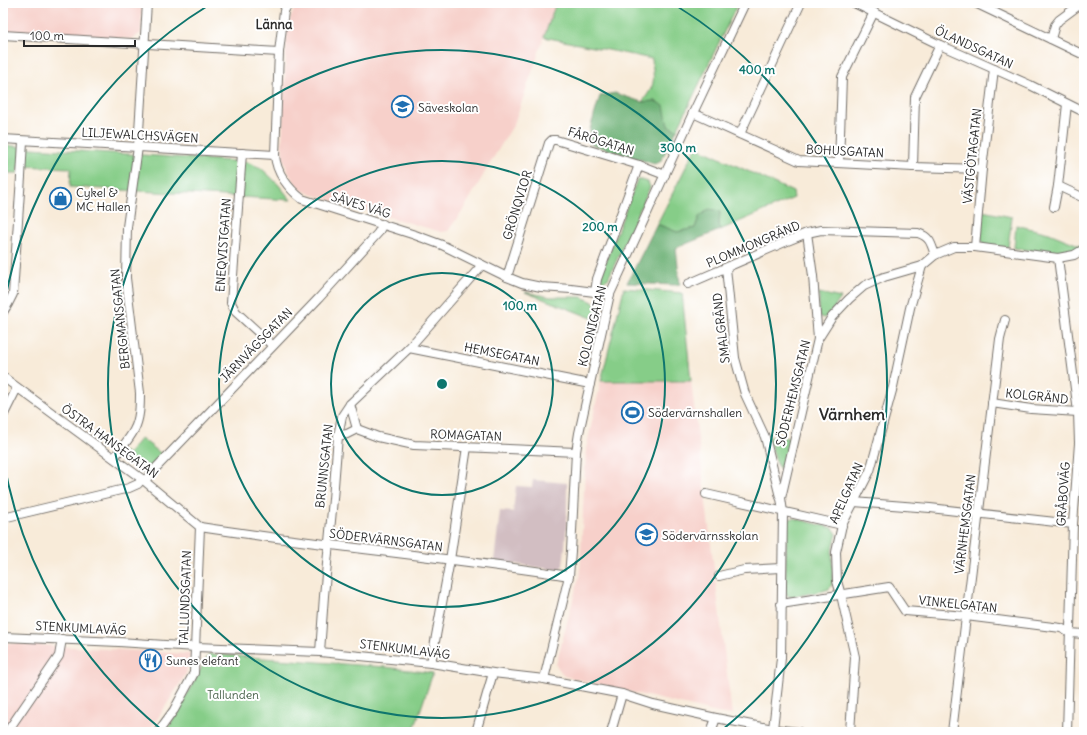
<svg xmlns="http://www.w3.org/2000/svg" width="1087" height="735" font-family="Delius,sans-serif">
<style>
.built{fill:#f7d0ca}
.industrial{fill:#d2bec2}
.green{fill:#86cd88;stroke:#587c5a}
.forest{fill:#6cb074;stroke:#4c6e50}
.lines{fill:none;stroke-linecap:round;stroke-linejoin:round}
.minor-casing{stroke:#736e68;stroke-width:10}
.minor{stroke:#fff;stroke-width:8}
.ring{fill:none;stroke:#0f766e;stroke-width:2}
.labels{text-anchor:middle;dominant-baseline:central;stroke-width:4;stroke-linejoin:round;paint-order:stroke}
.street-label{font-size:12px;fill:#2b2b2b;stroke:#fff}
.poi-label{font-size:12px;fill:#2b2b2b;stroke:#fff;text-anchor:start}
.park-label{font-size:12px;fill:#4b644c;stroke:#fff}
.neighbourhood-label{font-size:13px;font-weight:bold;fill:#2b2b2b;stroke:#fff}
.district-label{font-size:16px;font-weight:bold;fill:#2b2b2b;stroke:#fff}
.centre{fill:#0f766e;stroke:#fff;stroke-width:2}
.ring-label{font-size:12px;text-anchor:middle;font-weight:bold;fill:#0f766e;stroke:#fff;stroke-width:4;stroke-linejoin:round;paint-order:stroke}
</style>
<rect width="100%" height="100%" fill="#fff"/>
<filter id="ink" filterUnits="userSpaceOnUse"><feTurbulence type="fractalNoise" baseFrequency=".025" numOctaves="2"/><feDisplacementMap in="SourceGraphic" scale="8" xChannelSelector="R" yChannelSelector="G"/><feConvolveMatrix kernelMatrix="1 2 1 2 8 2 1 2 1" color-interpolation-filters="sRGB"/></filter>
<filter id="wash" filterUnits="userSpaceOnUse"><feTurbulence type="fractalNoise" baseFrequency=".012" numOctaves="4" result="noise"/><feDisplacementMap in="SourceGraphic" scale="16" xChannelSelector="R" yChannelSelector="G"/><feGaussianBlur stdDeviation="0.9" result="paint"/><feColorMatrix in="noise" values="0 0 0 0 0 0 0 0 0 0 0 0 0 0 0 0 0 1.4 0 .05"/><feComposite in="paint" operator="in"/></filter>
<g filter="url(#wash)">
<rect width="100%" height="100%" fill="#f8ebd9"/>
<g class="built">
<polygon points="3,3 142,3 141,33 132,39 3,32"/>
<polygon points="298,3 556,3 514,124 492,160 465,207 448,231 441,232 310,194 300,189 293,180 287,170 283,156 282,145 287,32 291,16"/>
<polygon points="601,381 691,381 732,715 718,713 564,676 556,665 580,573 586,449"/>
<polygon points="3,643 190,654 186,674 149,732 3,732"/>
</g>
<polygon class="industrial" points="533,480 567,483 567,517 565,547 563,566 557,570 494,561 500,511 513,512 516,486 532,487"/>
<g class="green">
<path d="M 556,3 L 738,3 L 677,130 L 668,126 L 655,101 L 642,102 C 656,84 654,82 652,59 L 544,37 Z"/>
<polygon points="3,145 32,148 143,155 247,162 261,168 277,183 291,200 70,187 71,168 18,166 18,173 3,173"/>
<polygon points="696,147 793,192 794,198 720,230 719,224 720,211 699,217 695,228 677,232 657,224"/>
<polygon points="637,180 642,180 648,182 650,187 608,279 601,282 599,279"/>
<polygon points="982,211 1012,217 1008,247 985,246 982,242 980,237"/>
<path d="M 1016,225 L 1049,233 L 1081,246 C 1079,248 1076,250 1073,251 C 1060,255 1029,250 1014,248 Z"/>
<polygon points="624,288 682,293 691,381 601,381"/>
<polygon points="525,292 550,297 582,297 593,302 598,309 597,320"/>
<polygon points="819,293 841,298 828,316 824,318 819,316"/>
<polygon points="768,437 790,438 783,468 778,467"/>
<polygon points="141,438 163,455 144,473 119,455 124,451 128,454"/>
<polygon points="793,518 833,528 837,534 832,551 833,583 829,589 823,591 791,597 787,595 785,590 787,520"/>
<polygon points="209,654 385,667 433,673 413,732 166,732"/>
</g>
<g class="forest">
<polygon points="615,93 642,102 655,101 664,106 668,126 677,130 660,162 654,164 590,144 590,129 600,96"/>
<polygon points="709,209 720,211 719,224 720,230 676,248 680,284 675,285 627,283 657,224 677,232 695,228 699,217"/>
</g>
</g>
<g filter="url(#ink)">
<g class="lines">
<defs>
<g id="minor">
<path d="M 289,3 L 284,11 L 279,52 L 275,155 C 276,173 289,189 302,199 L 415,235 L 442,245 L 507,277 L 522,283 L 541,287 L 571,289 L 610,294"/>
<polyline points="854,3 940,45 1030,85 1084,112"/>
<polyline points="975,3 1084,55"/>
<polyline points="3,35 279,52"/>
<polyline points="1051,39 1055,25 1059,20 1082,3"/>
<polyline points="693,113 799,161 913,167 982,169"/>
<polyline points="740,134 801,3"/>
<polyline points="3,139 275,155"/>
<polyline points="242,153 231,303 236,312 272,345"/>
<polyline points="839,163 842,77 874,12"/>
<polyline points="913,167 915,97 940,45"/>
<polyline points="1058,186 1084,198"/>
<polyline points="1054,207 1058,186 1067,104"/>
<polyline points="807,233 813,276 818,339"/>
<polyline points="975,247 982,169 994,69"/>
<polyline points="1058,258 1078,412 1079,443 1073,524 1067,732"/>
<polyline points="726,268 735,358 745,394 765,437 780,497"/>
<polyline points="507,277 549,143 552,140 556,140 639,165 665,175"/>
<path d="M 688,284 L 785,242 L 807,233 L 821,230 L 918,233 C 930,237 931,243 935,255"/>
<polyline points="595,292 597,279 639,165"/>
<polyline points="3,312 8,304 13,294 21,177 23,141"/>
<polyline points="409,348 590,384"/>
<polyline points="3,377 142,479 200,527"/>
<polyline points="992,403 1031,409 1078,412"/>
<polyline points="3,416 17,388"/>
<polyline points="357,429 378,437 414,445 576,452"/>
<polyline points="338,436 347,434 357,429 350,404"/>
<path d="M 114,458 C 120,449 129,440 134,430 C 140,419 140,405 140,393 L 126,278 L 127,227 L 138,147 L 147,3"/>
<polyline points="145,481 151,473 319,298 378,233 383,224"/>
<polyline points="706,494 842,525"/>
<polyline points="854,502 930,508 1073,524"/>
<polyline points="3,518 129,488 138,484 142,479"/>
<path d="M 200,527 C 323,546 446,557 569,576"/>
<polyline points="719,576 744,570 781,568"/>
<polyline points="781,604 889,587 905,611 966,616 1061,628 1070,633 1084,634"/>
<polyline points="3,637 119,642 196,647 320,652 431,663 493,673 544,679 622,694 653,704 716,718 773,729 799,732"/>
<polyline points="320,652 324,596 333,499 338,436 342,416 350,404 409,348 482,265"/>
<polyline points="431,663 450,560 467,447"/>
<polyline points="544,679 569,576 571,551 576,452 579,433 610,294 693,113 745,3"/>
<polyline points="773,729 781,658 783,512 781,498 818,339 832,317 849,299 864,286 884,277 922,266 935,255 954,247 975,247 1058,258 1074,255 1084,249"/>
<polyline points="7,732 59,656 62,639"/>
<polyline points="158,732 174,710 194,673 200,527"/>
<polyline points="476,732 493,673"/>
<polyline points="611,732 622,694"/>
<polyline points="711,732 716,718"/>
<polyline points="850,732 855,657 841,595 837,581 836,552 842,525 870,471 893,387 910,308 922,266"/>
<polyline points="952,732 1000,339 1005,320"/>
</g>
</defs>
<use href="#minor" class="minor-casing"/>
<use href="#minor" class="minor"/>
</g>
</g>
<g class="ring">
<circle cx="442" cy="384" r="111"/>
<circle cx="442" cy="384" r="223"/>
<circle cx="442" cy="384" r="334"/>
<path d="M162 730A445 445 0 0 1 3 457M3 311A445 445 0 0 1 209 5M675 5A445 445 0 0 1 722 730"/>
</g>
<defs>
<symbol id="school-ring" viewBox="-11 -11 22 22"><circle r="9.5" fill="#fff" stroke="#1f6fb2" stroke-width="1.5"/><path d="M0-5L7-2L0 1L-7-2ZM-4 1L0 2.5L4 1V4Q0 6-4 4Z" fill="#1f6fb2"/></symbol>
<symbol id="shop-ring" viewBox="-11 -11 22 22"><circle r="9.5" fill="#fff" stroke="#1f6fb2" stroke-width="1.5"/><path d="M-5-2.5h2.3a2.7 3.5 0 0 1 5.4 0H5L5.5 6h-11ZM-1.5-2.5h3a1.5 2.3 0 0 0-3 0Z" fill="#1f6fb2"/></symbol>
<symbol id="stadium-ring" viewBox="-11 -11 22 22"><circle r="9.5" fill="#fff" stroke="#1f6fb2" stroke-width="1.5"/><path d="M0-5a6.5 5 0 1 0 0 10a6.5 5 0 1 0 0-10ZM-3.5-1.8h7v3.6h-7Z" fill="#1f6fb2"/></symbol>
<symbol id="restaurant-ring" viewBox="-11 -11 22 22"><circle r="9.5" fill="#fff" stroke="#1f6fb2" stroke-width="1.5"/><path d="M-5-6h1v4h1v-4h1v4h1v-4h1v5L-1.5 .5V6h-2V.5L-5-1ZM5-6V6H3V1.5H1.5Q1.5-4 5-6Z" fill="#1f6fb2"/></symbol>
</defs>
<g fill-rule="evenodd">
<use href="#school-ring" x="390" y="94" width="25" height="25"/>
<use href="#shop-ring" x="48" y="186" width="25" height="25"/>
<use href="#stadium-ring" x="620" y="400" width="25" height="25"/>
<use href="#school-ring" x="634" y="522" width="25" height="25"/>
<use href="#restaurant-ring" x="138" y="648" width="25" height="25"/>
</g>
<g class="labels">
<g class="street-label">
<text transform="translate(974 47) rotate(25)">ÖLANDSGATAN</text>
<text transform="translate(140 135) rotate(3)">LILJEWALCHSVÄGEN</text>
<text transform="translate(601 141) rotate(17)">FÅRÖGATAN</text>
<text transform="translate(845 151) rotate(3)">BOHUSGATAN</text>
<text transform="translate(972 156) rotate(-84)">VÄSTGÖTAGATAN</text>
<text transform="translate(361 205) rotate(17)">SÄVES VÄG</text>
<text transform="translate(517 205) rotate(-73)">GRÖNQVIOR</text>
<text transform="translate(753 244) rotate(-23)">PLOMMONGRÄND</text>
<text transform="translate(223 245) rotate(-86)">ENEQVISTGATAN</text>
<text transform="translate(120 319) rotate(-96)">BERGMANSGATAN</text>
<text transform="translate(592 326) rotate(-76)">KOLONIGATAN</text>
<text transform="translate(721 328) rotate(-97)">SMALGRÄND</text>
<text transform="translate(256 345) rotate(-46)">JÄRNVÄGSGATAN</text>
<text transform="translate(502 354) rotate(11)">HEMSEGATAN</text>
<text transform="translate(793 393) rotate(-76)">SÖDERHEMSGATAN</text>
<text transform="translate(1037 396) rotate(6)">KOLGRÄND</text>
<text transform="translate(466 435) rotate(2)">ROMAGATAN</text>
<text transform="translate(110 441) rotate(36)">ÖSTRA HANSEGATAN</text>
<text transform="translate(324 466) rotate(-84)">BRUNNSGATAN</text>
<text transform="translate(846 493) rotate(-66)">APELGATAN</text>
<text transform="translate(1063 494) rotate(-86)">GRÅBOVÄG</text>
<text transform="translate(965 524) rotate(-83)">VÄRNHEMSGATAN</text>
<text transform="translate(386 540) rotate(7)">SÖDERVÄRNSGATAN</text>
<text transform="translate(185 598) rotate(-88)">TALLUNDSGATAN</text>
<text transform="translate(958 604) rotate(6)">VINKELGATAN</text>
<text transform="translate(81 628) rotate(3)">STENKUMLAVÄG</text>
<text transform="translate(405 649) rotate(7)">STENKUMLAVÄG</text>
</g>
<g class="poi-label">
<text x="418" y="107">Säveskolan</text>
<text x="76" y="192">Cykel &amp;<tspan x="76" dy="14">MC Hallen</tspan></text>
<text x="648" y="412">Södervärnshallen</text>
<text x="662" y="535">Södervärnsskolan</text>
<text x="166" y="660">Sunes elefant</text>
</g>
<g class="park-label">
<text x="233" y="694">Tallunden</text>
</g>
<g class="neighbourhood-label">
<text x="274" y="24">Länna</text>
</g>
<g class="district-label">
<text x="852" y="414">Värnhem</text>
</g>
</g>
<circle cx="442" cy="384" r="6" class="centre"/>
<g class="ring-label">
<text x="757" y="74">400 m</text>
<text x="678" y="152">300 m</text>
<text x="600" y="231">200 m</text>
<text x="520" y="310">100 m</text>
</g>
<rect width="1087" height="735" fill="none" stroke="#fff" stroke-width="16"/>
<path d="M24 40v6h111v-6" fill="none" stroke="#2b2b2b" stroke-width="2"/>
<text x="30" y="40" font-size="12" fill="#2b2b2b" stroke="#ffffff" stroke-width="3" paint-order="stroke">100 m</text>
</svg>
